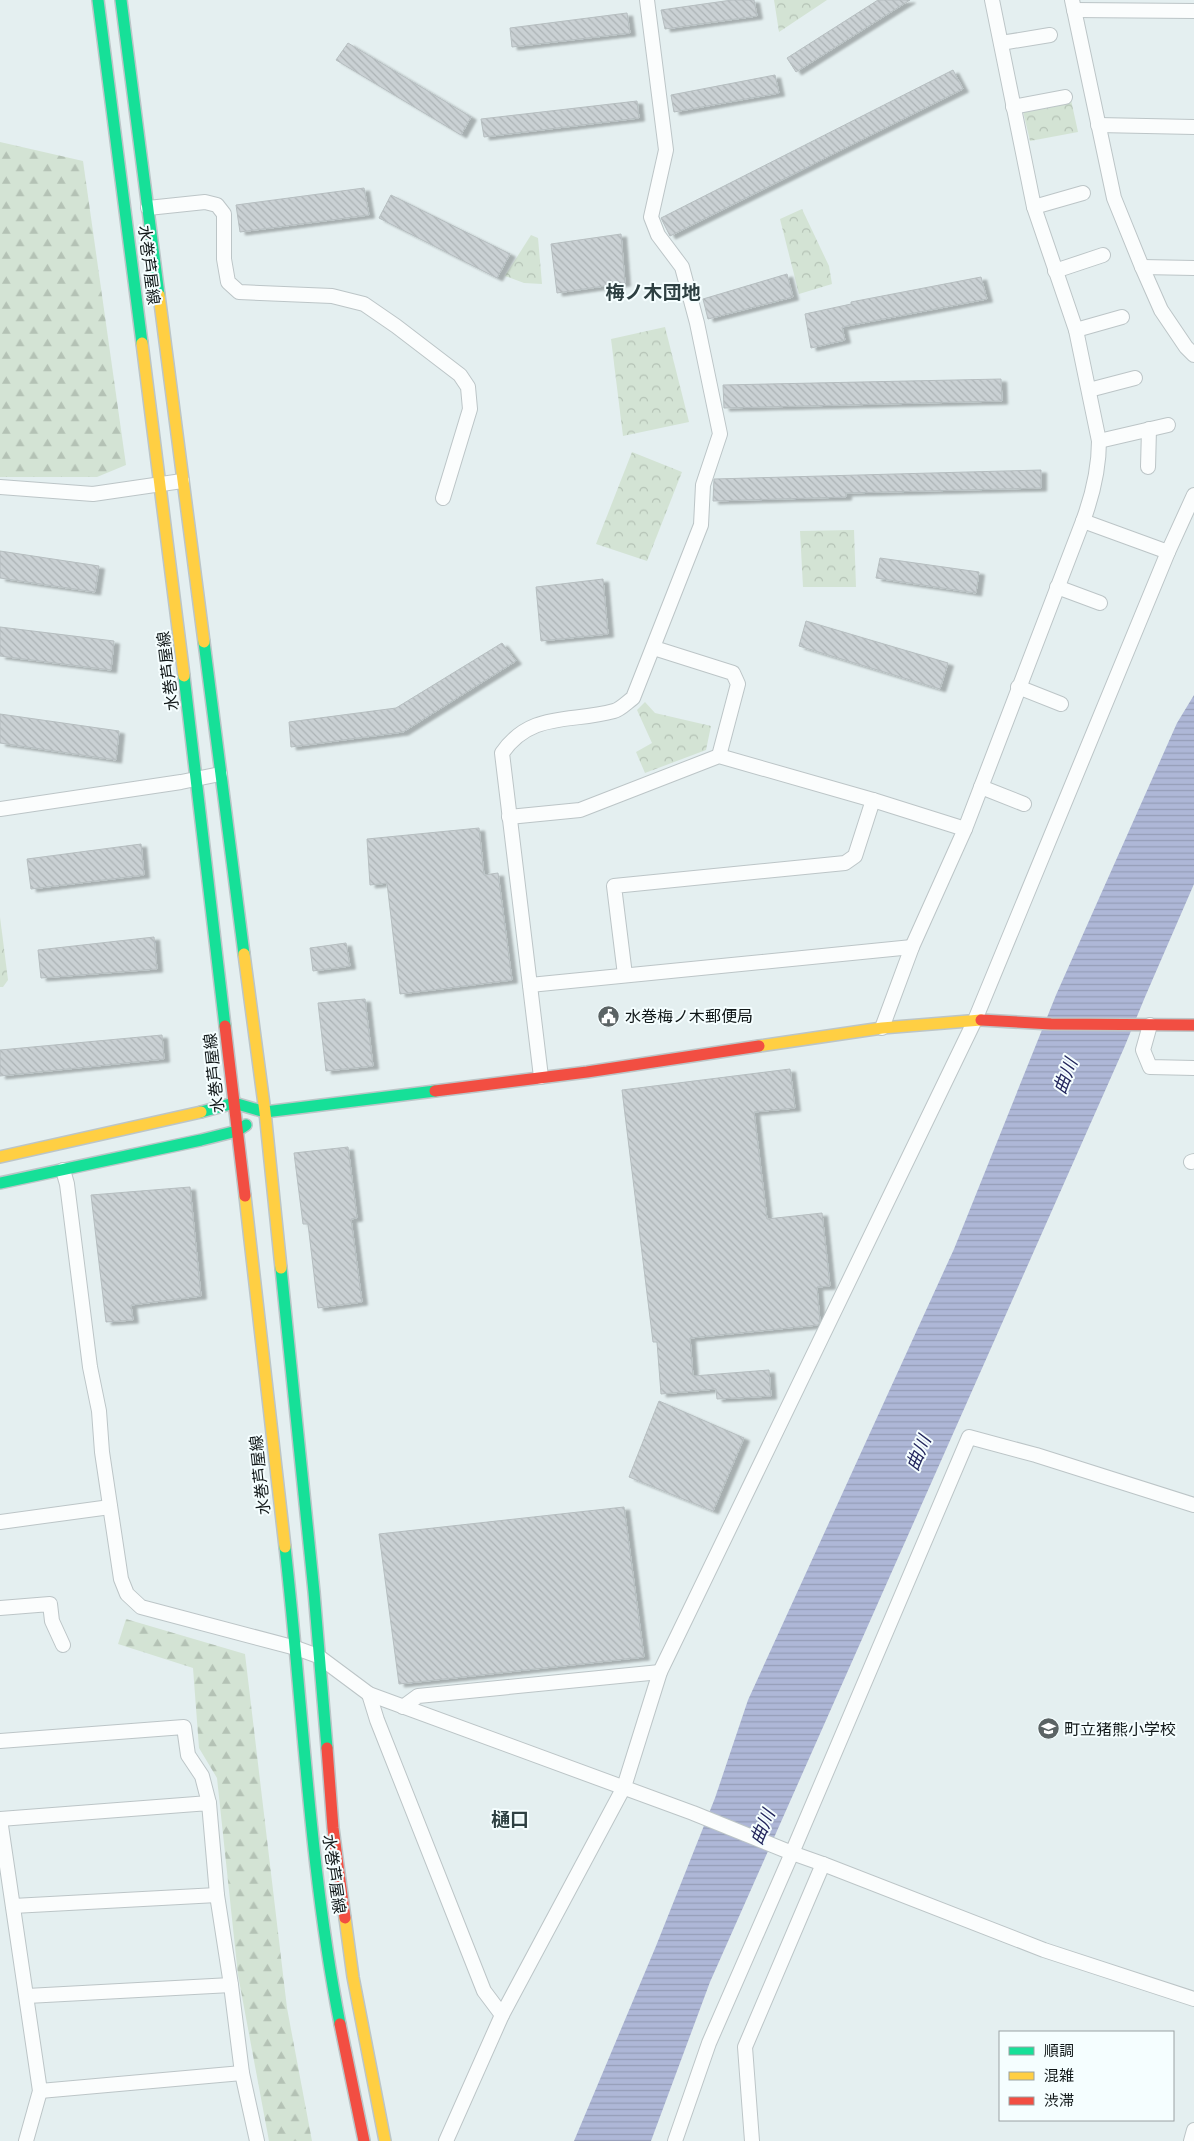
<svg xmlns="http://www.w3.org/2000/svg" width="1194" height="2141" font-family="Roboto,'Noto Sans JP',sans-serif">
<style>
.forest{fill:url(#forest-firs)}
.park{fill:url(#park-crowns)}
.water{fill:url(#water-rules)}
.building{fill:url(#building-back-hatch);stroke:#b6bec0;filter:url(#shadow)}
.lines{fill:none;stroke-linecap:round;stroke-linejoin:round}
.street-casing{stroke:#bcc5c7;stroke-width:16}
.fast-casing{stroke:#bcc5c7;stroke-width:14}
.slow-casing{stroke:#bcc5c7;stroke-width:14}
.jam-casing{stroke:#bcc5c7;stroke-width:14}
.street{stroke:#fbfdfd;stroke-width:14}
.fast{stroke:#16e098;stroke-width:11}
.slow{stroke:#ffcf43;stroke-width:11}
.jam{stroke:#f24e42;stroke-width:11}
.labels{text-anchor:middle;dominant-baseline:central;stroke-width:4;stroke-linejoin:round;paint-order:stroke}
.street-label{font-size:16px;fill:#111819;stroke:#f5feff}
.poi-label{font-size:16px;fill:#111819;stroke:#f5feff;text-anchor:start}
.water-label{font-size:18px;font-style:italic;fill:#22255c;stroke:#f5feff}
.quarter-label{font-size:19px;font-weight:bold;fill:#2e4042;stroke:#f5feff}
</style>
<defs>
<pattern id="forest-firs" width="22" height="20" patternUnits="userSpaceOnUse" patternTransform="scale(1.25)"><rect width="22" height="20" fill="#d3e3d4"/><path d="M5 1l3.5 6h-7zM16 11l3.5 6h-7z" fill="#b4c2b5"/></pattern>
<pattern id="park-crowns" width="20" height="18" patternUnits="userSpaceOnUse" patternTransform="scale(1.25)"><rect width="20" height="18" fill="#d3e3d4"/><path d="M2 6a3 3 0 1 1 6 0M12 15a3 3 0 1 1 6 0" fill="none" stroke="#b4c2b5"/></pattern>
<pattern id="water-rules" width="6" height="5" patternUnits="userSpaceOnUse" patternTransform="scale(1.25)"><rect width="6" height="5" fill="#aeb7d7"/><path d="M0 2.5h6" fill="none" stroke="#959db8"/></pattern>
<pattern id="building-back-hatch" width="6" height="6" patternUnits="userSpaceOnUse" patternTransform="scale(1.25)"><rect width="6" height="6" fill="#cad1d4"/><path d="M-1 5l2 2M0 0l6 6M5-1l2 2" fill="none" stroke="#acb3b5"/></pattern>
<filter id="shadow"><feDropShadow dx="5.5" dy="3" stdDeviation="1" flood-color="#0004"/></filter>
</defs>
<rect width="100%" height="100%" fill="#e4eff0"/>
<g class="forest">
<polygon points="0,142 83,161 126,465 97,477 0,477"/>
<polygon points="126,1619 245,1654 287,2008 312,2141 269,2141 238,1975 217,1778 199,1748 193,1668 118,1644"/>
</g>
<g class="park">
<polygon points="774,0 827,0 779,32"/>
<polygon points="1071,100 1078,132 1030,141 1023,111"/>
<polygon points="802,209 829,266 832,284 799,294 780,219"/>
<polygon points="531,235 538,238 542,284 524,283 505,276"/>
<polygon points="665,327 689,422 623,436 611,339"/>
<polygon points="632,452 682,472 647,561 596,544"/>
<polygon points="854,530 856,587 803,587 800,531"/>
<polygon points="645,702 655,713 711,726 706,750 645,773 636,752 652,743 637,710"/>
<polygon points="0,917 8,980 3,987 0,987"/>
</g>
<polygon class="water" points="1194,695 1194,884 1145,997 1124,1048 710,1982 651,2141 574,2141 656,1946 715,1798 748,1700 954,1249 1056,995 1177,723"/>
<g class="building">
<polygon points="732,0 754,0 757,16 665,29 661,10"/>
<polygon points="878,0 910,0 796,72 787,58"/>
<polygon points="627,13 630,33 512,47 510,28"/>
<polygon points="348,43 471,117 461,135 336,60"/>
<polygon points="953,70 963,89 670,236 661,218"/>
<polygon points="775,75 779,93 674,112 671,95"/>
<polygon points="637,101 639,118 484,137 481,119"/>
<polygon points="364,188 369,215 240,232 236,205"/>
<polygon points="391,195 510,254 497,278 379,218"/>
<polygon points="621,234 625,283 557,293 551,244"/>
<polygon points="787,274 793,297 708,319 703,299"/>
<polygon points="981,277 987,299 842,327 845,340 811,348 805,314 851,304 851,302"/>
<polygon points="1001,379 1002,401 724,408 723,385"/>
<polygon points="1041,470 1041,488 846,493 846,497 713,501 714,479"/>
<polygon points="0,551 99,566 95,592 0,578"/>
<polygon points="880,558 979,572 976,593 876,578"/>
<polygon points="603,579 608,634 541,641 536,587"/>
<polygon points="806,621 948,663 940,689 799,646"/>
<polygon points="0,627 114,641 111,670 0,656"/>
<polygon points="502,643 516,661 403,732 291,747 289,722 396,708"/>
<polygon points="0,714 119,731 116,760 0,743"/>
<polygon points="479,828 484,875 498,873 512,980 400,994 387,883 370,885 367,839"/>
<polygon points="141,844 144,875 31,889 27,859"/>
<polygon points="154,937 157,969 41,978 38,950"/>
<polygon points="346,943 350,966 313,971 310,948"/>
<polygon points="365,999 373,1066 326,1071 318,1003"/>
<polygon points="162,1035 164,1059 0,1076 0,1050"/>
<polygon points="790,1069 795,1108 754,1112 767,1219 822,1213 830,1286 817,1287 820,1322 818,1325 690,1338 693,1376 769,1370 771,1396 717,1399 716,1389 661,1394 657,1342 653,1342 622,1090"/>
<polygon points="348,1147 357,1218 351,1219 362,1302 318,1308 308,1224 303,1224 294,1153"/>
<polygon points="190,1187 201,1296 131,1305 133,1320 106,1322 91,1195"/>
<polygon points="659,1401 744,1438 713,1511 629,1477"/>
<polygon points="624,1507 644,1657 399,1684 379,1534"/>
</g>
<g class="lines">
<defs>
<g id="street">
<polyline points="1072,0 1114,198 1142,267 1161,310 1186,347 1194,355"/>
<polyline points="1074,10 1194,11"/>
<polyline points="1001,43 1050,35"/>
<polyline points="1013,107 1065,97"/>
<polyline points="1098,125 1194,127"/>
<polyline points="1034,207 1083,193"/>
<polyline points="148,208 205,202 217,205 224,214 224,259 228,282 239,292 332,296 364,304 396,326 460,375 468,387 470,409 443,498"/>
<polyline points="1142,267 1194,268"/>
<polyline points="1055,271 1103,255"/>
<polyline points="1076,330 1122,317"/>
<polyline points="1089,390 1135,378"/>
<polyline points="1099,441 1168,425"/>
<polyline points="1148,467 1149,429"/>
<polyline points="0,487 93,494 182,481"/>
<polyline points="1083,521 1168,552"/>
<polyline points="1057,587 1100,603"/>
<polyline points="654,648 733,673 738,684 719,756"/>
<polyline points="1018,687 1061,704"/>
<polyline points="981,787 1024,804"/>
<polyline points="0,809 181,782 220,774"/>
<polyline points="509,817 580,810 719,756 873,800 965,829"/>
<polyline points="625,975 614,886 845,863 855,856 873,800"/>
<polyline points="530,985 912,947"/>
<polyline points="1150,1025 1143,1050 1150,1067 1194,1068"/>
<path d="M 882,1028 L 912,947 L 965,829 L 1083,521 C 1093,494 1099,469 1099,441 L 1076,330 L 1034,207 L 992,0"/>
<path d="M 541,1077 L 502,753 C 531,711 571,723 614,711 C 621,709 627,702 633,698 L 701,525 L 703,485 L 720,434 L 697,323 L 682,267 L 658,235 L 651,217 L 666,150 L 647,0"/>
<polyline points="1191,1162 1194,1161"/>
<polyline points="63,1170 67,1184 90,1367 99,1411 102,1452 121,1579 127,1594 141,1607 296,1648 318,1656 369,1694 693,1813 792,1853 823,1864 1044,1950 1194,1999"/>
<polyline points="0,1522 110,1507"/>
<polyline points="0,1608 50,1604 52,1621 63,1645"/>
<polyline points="369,1694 377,1720 484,1991 502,2015"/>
<polyline points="403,1707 418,1696 660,1672"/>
<polyline points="0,1741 184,1727 188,1755 202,1776 209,1803"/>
<polyline points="0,1819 209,1803 217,1895 231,1985 242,2073 257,2141"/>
<polyline points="0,1819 40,2091 26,2141"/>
<polyline points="13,1906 217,1895"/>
<polyline points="27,1996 231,1985"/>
<polyline points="40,2091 242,2073"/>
<polyline points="446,2141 502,2015 624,1787 660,1672 975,1020 1168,552 1194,495"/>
<polyline points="675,2141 709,2043 792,1853 969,1437 1036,1455 1194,1505"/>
<polyline points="752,2141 745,2047 823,1864"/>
<polyline points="1191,2141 1194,2130"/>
</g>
<g id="fast">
<polyline points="98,0 142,343"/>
<polyline points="121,0 159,295"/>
<polyline points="204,642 244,954"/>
<polyline points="184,676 225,1026"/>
<polyline points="201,1112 234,1103 265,1112 435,1091"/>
<polyline points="0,1183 201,1140 237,1131 246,1125"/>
<polyline points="281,1268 314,1592 327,1748"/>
<path d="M 285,1547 C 303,1706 309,1867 340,2024"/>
</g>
<g id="slow">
<polyline points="159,295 204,642"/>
<polyline points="142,343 184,676"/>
<polyline points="244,954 265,1112 281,1268"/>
<polyline points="759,1046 882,1028 981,1020"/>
<polyline points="0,1157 201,1112"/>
<polyline points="245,1196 285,1547"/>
<polyline points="345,1918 353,1977 385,2141"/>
</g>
<g id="jam">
<polyline points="981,1020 1051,1024 1194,1025"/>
<polyline points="225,1026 245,1196"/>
<polyline points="435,1091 587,1072 759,1046"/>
<polyline points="327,1748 333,1828 345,1918"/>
<polyline points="340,2024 364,2141"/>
</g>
</defs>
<use href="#street" class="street-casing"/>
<use href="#fast" class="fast-casing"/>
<use href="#slow" class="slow-casing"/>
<use href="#jam" class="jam-casing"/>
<use href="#street" class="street"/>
<use href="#fast" class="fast"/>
<use href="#slow" class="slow"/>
<use href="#jam" class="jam"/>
</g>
<defs>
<symbol id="civic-disc" viewBox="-11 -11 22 22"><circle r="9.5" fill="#5b6364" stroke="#f5feff"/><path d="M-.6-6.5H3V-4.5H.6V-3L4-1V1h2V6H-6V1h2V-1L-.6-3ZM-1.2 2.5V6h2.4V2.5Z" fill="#fff"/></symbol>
<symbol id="school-disc" viewBox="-11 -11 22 22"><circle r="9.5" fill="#5b6364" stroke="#f5feff"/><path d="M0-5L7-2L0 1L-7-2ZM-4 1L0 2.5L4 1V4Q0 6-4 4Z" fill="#fff"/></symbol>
</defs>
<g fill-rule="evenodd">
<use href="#civic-disc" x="596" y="1004" width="25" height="25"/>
<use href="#school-disc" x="1036" y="1716" width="25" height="25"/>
</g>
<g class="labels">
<g class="street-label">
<text transform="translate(149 265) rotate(83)">水巻芦屋線</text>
<text transform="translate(168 671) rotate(-97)">水巻芦屋線</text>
<text transform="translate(214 1073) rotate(-96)">水巻芦屋線</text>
<text transform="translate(260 1475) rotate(-96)">水巻芦屋線</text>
<text transform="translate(334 1874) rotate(82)">水巻芦屋線</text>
</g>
<g class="poi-label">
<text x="625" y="1016">水巻梅ノ木郵便局</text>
<text x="1064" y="1729">町立猪熊小学校</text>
</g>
<g class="water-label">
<text transform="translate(1065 1076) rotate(-69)">曲川</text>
<text transform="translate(918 1453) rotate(-67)">曲川</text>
<text transform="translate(762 1827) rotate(-67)">曲川</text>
</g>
<g class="quarter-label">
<text x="653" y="292">梅ノ木団地</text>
<text x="510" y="1819">樋口</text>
</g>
</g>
<rect x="999" y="2031" width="175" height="90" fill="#f5feff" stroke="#9aa2a3"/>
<rect x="1009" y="2047" width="25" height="8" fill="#16e098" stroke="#9aa2a3"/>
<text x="1044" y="2056" font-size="15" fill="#111819">順調</text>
<rect x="1009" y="2072" width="25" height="8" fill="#ffcf43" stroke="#9aa2a3"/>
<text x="1044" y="2081" font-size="15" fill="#111819">混雑</text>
<rect x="1009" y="2097" width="25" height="8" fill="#f24e42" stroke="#9aa2a3"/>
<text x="1044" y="2106" font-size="15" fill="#111819">渋滞</text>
</svg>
